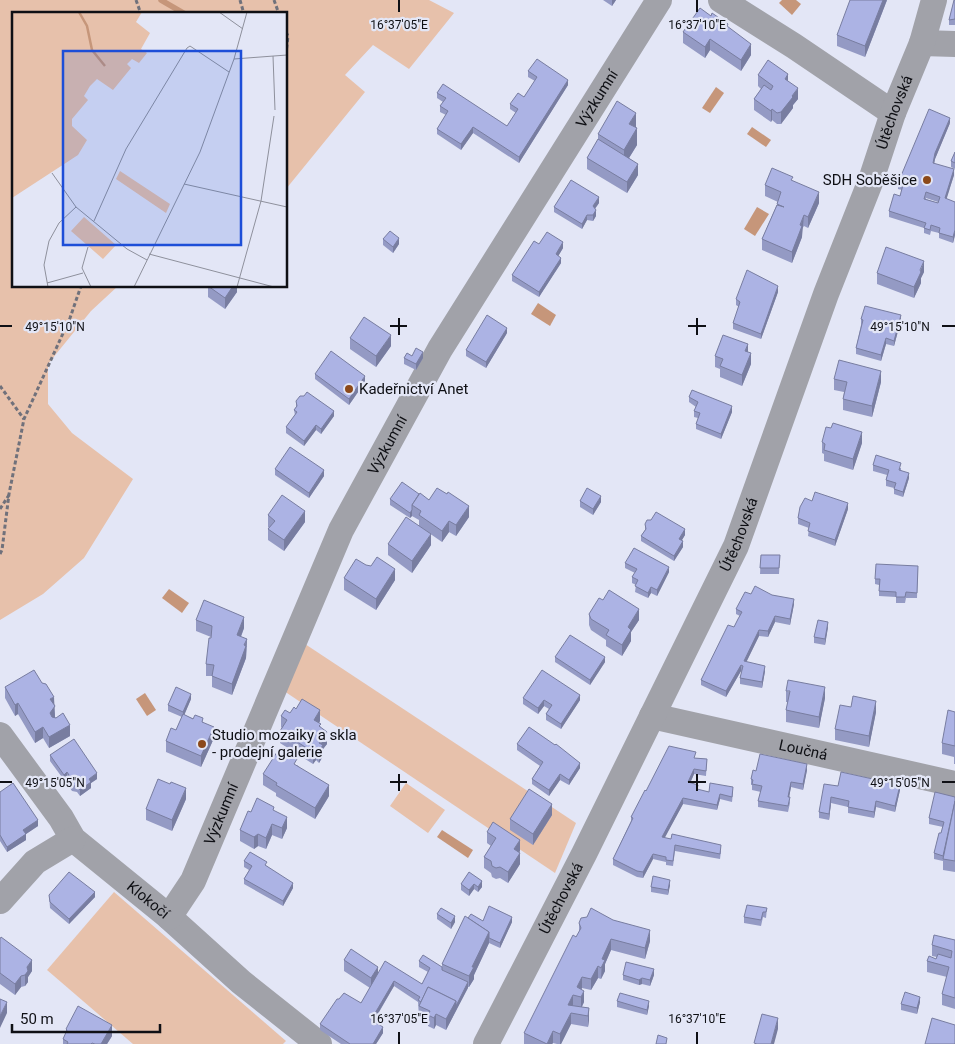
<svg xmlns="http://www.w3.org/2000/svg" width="955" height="1044" font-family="Roboto,sans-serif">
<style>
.green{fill:#e7c1ab}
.water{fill:#c6967a}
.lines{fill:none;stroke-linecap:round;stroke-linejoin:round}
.stream{stroke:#c6967a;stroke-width:5.5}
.path{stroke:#70717b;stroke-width:3;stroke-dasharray:4 2.5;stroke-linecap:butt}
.minor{stroke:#a1a2a9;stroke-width:26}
.wall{fill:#949ac4;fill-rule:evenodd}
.shaded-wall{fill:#787da0}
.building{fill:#acb3e4;stroke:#787da0;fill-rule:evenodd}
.ticks{fill:none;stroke:#0f1015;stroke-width:2}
.poi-dot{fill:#8c491a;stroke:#e3e6f6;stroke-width:2}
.labels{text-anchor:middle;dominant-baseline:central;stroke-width:4.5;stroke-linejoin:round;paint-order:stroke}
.street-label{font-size:15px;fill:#0f1015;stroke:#e3e6f6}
.poi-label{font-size:15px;fill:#0f1015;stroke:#e3e6f6;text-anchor:start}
.inset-river{fill:none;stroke:#c6967a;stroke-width:2.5}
.inset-road{fill:none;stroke:#8e909c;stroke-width:1}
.view{fill:#1d4ed8;fill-opacity:0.15;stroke:#1d4ed8;stroke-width:2.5}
.inset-edge{fill:none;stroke:#0f1015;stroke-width:2.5}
.ticks-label{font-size:12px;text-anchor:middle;fill:#0f1015;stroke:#e3e6f6;stroke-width:4.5;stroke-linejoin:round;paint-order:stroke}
</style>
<rect width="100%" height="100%" fill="#e3e6f6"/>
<g class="green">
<polygon points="0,0 429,0 454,13 409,69 373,45 345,75 365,92 286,189 286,14 14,14 14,286 118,286 91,311 48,364 48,404 72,433 133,479 84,558 43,594 0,620"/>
<polygon points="305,644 576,823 555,873 284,691"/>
<polygon points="406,783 445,810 428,833 390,806"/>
<polygon points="114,892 286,1041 283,1044 133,1044 47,970"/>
</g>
<g class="water">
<polygon points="782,0 796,0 801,4 792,15 779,3"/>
<polygon points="716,87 724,93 710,113 702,108"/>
<polygon points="752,127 771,140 766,147 747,134"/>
<polygon points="757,207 769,214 755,236 744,229"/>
<polygon points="538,303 556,315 550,326 531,314"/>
<polygon points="169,589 189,603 182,613 162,598"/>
<polygon points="145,693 156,710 147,716 136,699"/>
<polygon points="442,830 473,850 468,858 437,837"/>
</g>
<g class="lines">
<polyline class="stream" points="161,0 185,14"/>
<g class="path">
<polyline points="136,0 141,14"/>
<polyline points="240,0 244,14"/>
<polyline points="274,0 279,14"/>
<polyline points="286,32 288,36 286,54"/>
<polyline points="0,386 24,419"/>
<polyline points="0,509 9,495"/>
<polyline points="0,554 2,550 9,494 24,419 70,318 81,286"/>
</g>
<g class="minor">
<polyline points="721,0 794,46 893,113"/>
<polyline points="922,43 955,44"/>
<path id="s1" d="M 652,716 L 955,784"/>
<path id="s2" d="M 0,735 L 61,818 L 73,839 L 169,917 L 241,982 L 319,1044"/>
<polyline points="0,901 35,862 73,839"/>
<path id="s3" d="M 169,917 L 193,881 L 341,530 L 440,349 L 659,0"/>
<path id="s4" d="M 486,1044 L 584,854 L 736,546 L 826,294 L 871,180 L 893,113 L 922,43 L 934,0"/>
</g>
</g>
<g class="wall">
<polygon points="603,0 616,0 612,6"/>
<polygon points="887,0 865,57 837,46 837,35"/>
<polygon points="955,0 955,25 949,25 949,20"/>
<polygon points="728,28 751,55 741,71 710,50 705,58 683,43 683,32"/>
<polygon points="528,71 568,85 519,163 473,133 461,150 437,134 437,129 446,115 440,112 440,106 443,102 437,98 437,93 507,126 516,113 510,109 510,104 524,97 535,81 528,77"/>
<polygon points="758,75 788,81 798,99 793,105 793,108 781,124 777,124 772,120 771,122 754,110 754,99 761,89 758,86"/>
<path d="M 950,123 L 935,159 L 934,164 L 954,175 L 946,199 L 955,202 L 955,235 L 953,243 L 939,238 L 939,233 L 931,231 L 930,235 L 924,233 L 924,228 L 889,217 L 889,211 L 900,196 L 902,190 L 898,189 L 898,183 ZM 926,198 L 938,202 L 938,203 L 926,199 Z"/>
<polygon points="636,127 637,145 629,158 638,175 627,193 587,169 587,158 598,140 598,134"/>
<polygon points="955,152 955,169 951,167 951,161"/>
<polygon points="793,181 819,203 808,228 804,226 802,229 802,237 792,263 762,250 762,239 778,202 765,196 765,185"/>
<polygon points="599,203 595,209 596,216 593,221 587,220 582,229 554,212 554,207"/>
<polygon points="383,239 399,244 393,253 383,245"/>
<polygon points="539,244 563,248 558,256 561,263 539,297 512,281 512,275"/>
<polygon points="924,272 921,278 921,283 914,298 877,284 877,273"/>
<polygon points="208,286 237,286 237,292 225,309 208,297"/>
<polygon points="778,292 761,339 733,329 733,323 739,307 736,305 736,299"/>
<polygon points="861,319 901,320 894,346 886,344 881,361 856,354 856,348 861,325"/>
<polygon points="507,333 486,368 466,356 466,350"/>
<polygon points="350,338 391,346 376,367 350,349"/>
<polygon points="748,352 751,364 742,386 720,377 720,369 715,367 715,356"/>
<polygon points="412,356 423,358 416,370 404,364 404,358"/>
<polygon points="315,374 365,382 349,405 315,379"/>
<polygon points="834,379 881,382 872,417 843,410 843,399 844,392 834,390"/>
<polygon points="689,397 732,412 721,439 696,429 696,424 698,418 694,417 694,411 696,407 689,402"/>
<polygon points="296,401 334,416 321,434 316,430 304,446 286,433 286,427 295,415 294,410 296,407"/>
<polygon points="831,428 862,443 853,470 824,461 824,454 822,453 822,442"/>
<polygon points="873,465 901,468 901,470 909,478 903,497 894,494 894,488 886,486 886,480 887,475 873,471"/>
<polygon points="275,469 324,476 309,498 275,475"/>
<polygon points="419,494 429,500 469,517 456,536 449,532 442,542 419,526 419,520 412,516 410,518 390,505 390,499"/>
<polygon points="580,501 601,502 593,515 580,507"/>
<polygon points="848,509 835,546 808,536 809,528 798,524 798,518"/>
<polygon points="268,515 305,522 284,551 268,540 268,529 269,528 268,527"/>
<polygon points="645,524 685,535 681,541 683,547 674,561 641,541 641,536 645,530"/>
<polygon points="388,544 431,545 412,573 388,555"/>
<polygon points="761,555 780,555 779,574 760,574"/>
<polygon points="625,563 669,572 657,596 651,593 648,598 635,592 636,585 632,583 632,577 635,573 625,568"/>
<polygon points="918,566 917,598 906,598 905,603 896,603 896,597 879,596 879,585 875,584 875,579"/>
<polygon points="344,578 395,580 376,610 344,590"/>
<polygon points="751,594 772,595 794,604 790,625 775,622 768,637 759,636 746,662 765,671 762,688 740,684 740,678 742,671 741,671 726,697 701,685 701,680 734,627 740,616 736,614 736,609"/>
<polygon points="589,614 639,620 631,632 631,641 622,656 606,646 606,640 591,630 589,625"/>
<polygon points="196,620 244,628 241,637 247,639 246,658 232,695 212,687 212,676 206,676 206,664 211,637 196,631"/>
<polygon points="828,627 825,645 814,643 814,637"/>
<polygon points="555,657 605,662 590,685 555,662"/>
<polygon points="42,683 54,705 55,717 70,736 49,748 43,738 35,743 18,714 15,716 5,698 5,687"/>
<polygon points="786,691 825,698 819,728 786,722 786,710 788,702 786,702"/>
<polygon points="523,698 580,700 561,729 546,720 546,714 549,709 544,706 538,714 523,704"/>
<polygon points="191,699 184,715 203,722 214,738 201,767 166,752 166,741 176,730 182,717 168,711 168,705"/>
<polygon points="851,707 876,712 869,747 835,740 835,729"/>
<polygon points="955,712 955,764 954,764 954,757 942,754 942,743"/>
<polygon points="290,713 320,721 319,723 327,744 323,749 323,756 319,763 316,760 313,764 280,743 280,731 282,728 281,727 281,716"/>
<polygon points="517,744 580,768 569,785 560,780 549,796 532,784 532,779 540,766 517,750"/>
<polygon points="50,755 97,779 91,783 91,788 80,796 77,792 72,791 68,785 68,779 67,778 64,780 50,761"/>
<polygon points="696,758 707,759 706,776 694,774 690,783 698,790 709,792 733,792 732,802 720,799 717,810 683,804 664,838 721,851 720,859 675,851 673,866 666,865 666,862 653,859 643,878 637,877 613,865 613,859 631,821 631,817 646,791"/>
<polygon points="297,765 329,796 315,819 276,796 276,793 263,785 263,774"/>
<polygon points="807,770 803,790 791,787 789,797 790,803 788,812 758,807 758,801 761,792 752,790 752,785 751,785 751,779 756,771"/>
<polygon points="170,784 186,799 172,831 146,820 146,809"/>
<polygon points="838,786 900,790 895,812 876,807 874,818 848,813 848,807 831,803 829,820 819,818 819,812"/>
<polygon points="0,792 38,826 26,834 26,840 7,852 0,841"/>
<polygon points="955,797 955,872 943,870 943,861 934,859 934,853 943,827 929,824 929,818"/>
<polygon points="274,811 287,828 282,839 272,835 266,849 258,846 254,849 240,841 240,830 251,812"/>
<polygon points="552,815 533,845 510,830 510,819"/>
<polygon points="487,832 520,851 519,852 520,864 508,883 500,878 496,879 492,877 491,873 484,868 484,857 491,846 487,843"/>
<polygon points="244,861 267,866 293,888 283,906 244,884 244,879 249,870 244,867"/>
<polygon points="482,881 482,887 478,892 474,889 469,896 461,890 461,884"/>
<polygon points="670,885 668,895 651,892 651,887"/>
<polygon points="49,895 95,897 69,924 50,908"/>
<polygon points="767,908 766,918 763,917 761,926 744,923 744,917"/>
<polygon points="437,914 455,922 451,929 437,919"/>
<polygon points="468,918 483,921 512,922 500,948 489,943 474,975 474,979 469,987 468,987 446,1030 436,1025 434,1029 428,1026 428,1021 419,1017 418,1002 394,986 374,1021 383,1033 376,1044 341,1044 320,1030 320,1024 339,999 361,1003 370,988 344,971 344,960 378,973 422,984 428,972 419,967 419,961 442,967 442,964"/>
<polygon points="579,923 650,941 645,959 611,950 605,964 605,971 601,979 598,978 591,990 582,988 581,990 584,1002 582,1007 589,1008 589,1020 588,1027 571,1024 561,1044 557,1044 553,1043 552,1044 524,1044 524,1033 579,932"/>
<polygon points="0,939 32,971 28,977 28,982 25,986 21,987 15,995 0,984"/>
<polygon points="955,940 955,1009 942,1005 942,994 947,977 927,972 927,961 936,959 937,957 932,956 932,945"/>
<polygon points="623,975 654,975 650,986 642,984 639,985 623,980"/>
<polygon points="617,1001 649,1006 647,1015 617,1007"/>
<polygon points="920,1002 917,1014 901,1010 901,1004"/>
<polygon points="66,1029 112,1036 107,1044 63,1044 63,1039 66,1034"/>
</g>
<g class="shaded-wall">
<polygon points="612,0 616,0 612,6"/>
<polygon points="883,0 887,0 865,57 865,46"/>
<polygon points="710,39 710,50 705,58 705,47"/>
<polygon points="751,44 751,55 741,71 741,60"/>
<polygon points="788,74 788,85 785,79"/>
<polygon points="568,80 568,85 519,163 519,157"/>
<polygon points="798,88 798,99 793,105 793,108 781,124 781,112"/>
<polygon points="772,109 772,120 771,122 771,111"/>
<polygon points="636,113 636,130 629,124"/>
<polygon points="950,118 950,123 935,159 933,169 933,163 935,153"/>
<polygon points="473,127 473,133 461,150 461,144"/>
<polygon points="637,128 637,145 624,166 624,150"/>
<polygon points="638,164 638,175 627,193 627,182"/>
<polygon points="954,169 954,175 945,204 945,198"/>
<polygon points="819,192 819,203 808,228 808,217"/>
<polygon points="599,197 599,203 593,211 593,206"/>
<polygon points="596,210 596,216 593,221 593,215"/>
<polygon points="587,215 587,220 582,229 582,224"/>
<polygon points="804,215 802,237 792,263 792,252"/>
<polygon points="955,230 955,235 953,243 953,237"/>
<polygon points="399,238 399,244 393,253 393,247"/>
<polygon points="563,242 563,248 556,260 556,254"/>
<polygon points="561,258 561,263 539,297 539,292"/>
<polygon points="924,261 924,272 921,278 921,283 914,298 914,287"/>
<polygon points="233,286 237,286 237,292 225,309 225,298"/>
<polygon points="778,286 778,292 761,339 761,334"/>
<polygon points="901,315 901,320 894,346 894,341"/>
<polygon points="507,328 507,333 486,368 486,362"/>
<polygon points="391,335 391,346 376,367 376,356"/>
<polygon points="886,338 886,344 881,361 881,355"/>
<polygon points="748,344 748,355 745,351"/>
<polygon points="423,352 423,358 416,370 416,364"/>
<polygon points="751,353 751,364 742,386 742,375"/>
<polygon points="881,371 881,382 872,417 872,406"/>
<polygon points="365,376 365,382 349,405 349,399"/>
<polygon points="732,406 732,412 721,439 721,434"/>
<polygon points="334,411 334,416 321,434 321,429"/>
<polygon points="316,425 316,430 304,446 304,441"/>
<polygon points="862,432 862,443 853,470 853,459"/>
<polygon points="324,470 324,476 309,498 309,493"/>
<polygon points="909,473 909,478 903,497 903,492"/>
<polygon points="601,496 601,502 593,515 593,509"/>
<polygon points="848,503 848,509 835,546 835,540"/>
<polygon points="469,506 469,517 456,536 456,525"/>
<polygon points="412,510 412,516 410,518 410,513"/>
<polygon points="305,511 305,522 284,551 284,540"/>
<polygon points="449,521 449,532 442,542 442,531"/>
<polygon points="685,529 685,535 679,545 679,539"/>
<polygon points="431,534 431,545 412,573 412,561"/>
<polygon points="683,541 683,547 674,561 674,556"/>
<polygon points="669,567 669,572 657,596 657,590"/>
<polygon points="395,569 395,580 376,610 376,599"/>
<polygon points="651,587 651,593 648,598 648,593"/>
<polygon points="794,599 794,604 790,625 790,619"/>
<polygon points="639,609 639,620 631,632 631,641 622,656 622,645 628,627"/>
<polygon points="775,616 775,622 768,637 768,631"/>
<polygon points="244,617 244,628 237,646 237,635"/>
<polygon points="828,622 828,627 825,645 825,639"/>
<polygon points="759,630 759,636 744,667 744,661"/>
<polygon points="247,639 246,658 232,695 232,684"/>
<polygon points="605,657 605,662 590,685 590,680"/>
<polygon points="741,665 741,671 726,697 726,691"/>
<polygon points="765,666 765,671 762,688 762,682"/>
<polygon points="825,687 825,698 819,728 819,717"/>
<polygon points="191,694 191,699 183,718 183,712"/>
<polygon points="580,695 580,700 561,729 561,724"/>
<polygon points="54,697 55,717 50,724 50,699"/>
<polygon points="544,700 544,706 538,714 538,708"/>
<polygon points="876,701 876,712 869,747 869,736"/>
<polygon points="18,703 18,714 15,716 15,705"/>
<polygon points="320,710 320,721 314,731 314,720"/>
<polygon points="70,725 70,736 49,748 49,737"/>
<polygon points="43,727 43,738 35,743 35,732"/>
<polygon points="214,727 214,738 201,767 201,756"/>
<polygon points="327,732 327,744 323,749 323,756 319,763 319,743"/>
<polygon points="316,749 316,760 313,764 313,752"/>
<polygon points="580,763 580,768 569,785 569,780"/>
<polygon points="807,764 807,770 803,790 803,784"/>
<polygon points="694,769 694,774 688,788 688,782"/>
<polygon points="67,772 67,778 64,780 64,775"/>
<polygon points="97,773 97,779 91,783 91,788 80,796 80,790 89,779"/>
<polygon points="560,774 560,780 549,796 549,790"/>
<polygon points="791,782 791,787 788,803 788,797"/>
<polygon points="329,785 329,796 315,819 315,808"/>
<polygon points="900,785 900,790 895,812 895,806"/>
<polygon points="186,788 186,799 172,831 172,820"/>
<polygon points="720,794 720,799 717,810 717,805"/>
<polygon points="831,797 831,803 829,820 829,814"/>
<polygon points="683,798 683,804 662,843 662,837"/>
<polygon points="876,801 876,807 874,818 874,812"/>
<polygon points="552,804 552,815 533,845 533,834"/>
<polygon points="287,817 287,828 282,839 282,828"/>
<polygon points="38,820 38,826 26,834 26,840 7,852 7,847 23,830"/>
<polygon points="272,824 272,835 266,849 266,838"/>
<polygon points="258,834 258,846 254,849 254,837"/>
<polygon points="520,840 520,851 514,860 514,849"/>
<polygon points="520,853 520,864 508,883 508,872"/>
<polygon points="653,854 653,859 643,878 643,872"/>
<polygon points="670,880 670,885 668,895 668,890"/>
<polygon points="482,881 482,887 478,892 478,887"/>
<polygon points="293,883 293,888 283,906 283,901"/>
<polygon points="474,884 474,889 469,896 469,890"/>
<polygon points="95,892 95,897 69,924 69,919"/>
<polygon points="455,916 455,922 451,929 451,923"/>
<polygon points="512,917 512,922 500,948 500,943"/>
<polygon points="650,930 650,941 645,959 645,948"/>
<polygon points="489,932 489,943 474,975 474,979 469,987 469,976 472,967"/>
<polygon points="611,939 611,950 605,964 605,971 601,979 602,959"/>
<polygon points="32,960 32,971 28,977 28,982 25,986 25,975 27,967"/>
<polygon points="598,966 598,978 591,990 591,979"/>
<polygon points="378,967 378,978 371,989 371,978"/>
<polygon points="654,969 654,975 650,986 650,980"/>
<polygon points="21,976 21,987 15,995 15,984"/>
<polygon points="582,977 582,988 578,996 577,987"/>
<polygon points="642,978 642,984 639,985 639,980"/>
<polygon points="394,981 394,986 371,1025 371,1020"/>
<polygon points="468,982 468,988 446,1030 446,1019 456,1001"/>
<polygon points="584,991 584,1002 581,1008 581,997"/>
<polygon points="573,995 573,1006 568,1005"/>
<polygon points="920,997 920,1002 917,1014 917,1008"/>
<polygon points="649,1001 649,1006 647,1015 647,1010"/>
<polygon points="7,1002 7,1013 0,1028 0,1016"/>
<polygon points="589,1008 589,1020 588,1027 588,1016"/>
<polygon points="571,1013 571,1024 561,1044 560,1044 560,1034"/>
<polygon points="436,1014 436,1025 434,1029 434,1018"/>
<polygon points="778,1018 778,1029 774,1044 771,1044"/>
<polygon points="112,1025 112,1036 107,1044 101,1044"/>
<polygon points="383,1027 383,1033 376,1044 373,1044"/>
<polygon points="553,1031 553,1043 552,1044 547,1044"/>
</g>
<g class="building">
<polygon points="850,0 883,0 865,46 837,35"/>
<polygon points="954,0 955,0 955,19 949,20"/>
<polygon points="700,8 711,16 712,13 728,24 727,26 751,44 741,60 710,39 705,47 683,32"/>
<polygon points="537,59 568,80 519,157 473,127 461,144 437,129 448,111 440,106 446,98 437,93 443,84 507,126 518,109 510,104 518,93 524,97 537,77 528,71"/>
<polygon points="768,60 788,74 785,79 798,88 792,96 793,97 781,112 777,113 772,109 771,111 754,99 764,85 771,90 773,86 758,75"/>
<polygon points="617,101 636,113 629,124 637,128 624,150 598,134"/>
<path d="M 929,109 L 950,118 L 935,153 L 933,163 L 954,169 L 945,198 L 955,202 L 955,230 L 953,237 L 939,233 L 940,228 L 931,225 L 930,230 L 924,228 L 926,223 L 889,211 L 894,194 L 900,196 L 903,185 L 898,183 ZM 926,192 L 940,197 L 938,203 L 924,199 Z"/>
<polygon points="598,139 638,164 627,182 587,158"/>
<polygon points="955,152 955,163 951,161"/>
<polygon points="772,168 793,177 791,180 819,192 808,217 804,215 800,225 802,226 792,252 762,239 777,205 784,207 777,204 781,192 765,185"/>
<polygon points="571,180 599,197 593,206 596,210 593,215 587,215 582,224 554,207"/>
<polygon points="390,231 399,238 393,247 383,239"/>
<polygon points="547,232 563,242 556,254 561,258 539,292 512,275 534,241 539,244"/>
<polygon points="886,247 924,261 920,270 921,272 914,287 877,273"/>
<polygon points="747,270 778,286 761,334 733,323 740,302 736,299"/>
<polygon points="208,286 233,286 225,298"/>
<polygon points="865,306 901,315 894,341 886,338 881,355 856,348 863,320 861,319"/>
<polygon points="487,315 507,328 486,362 466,350"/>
<polygon points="364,317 391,335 376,356 350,338"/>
<polygon points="723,335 748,344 745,351 751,353 742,375 720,366 723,359 715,356"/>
<polygon points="416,348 423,352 416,364 404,358 407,353 412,356"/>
<polygon points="331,351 365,376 349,399 315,374"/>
<polygon points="839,360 881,371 872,406 843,399 847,382 834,379"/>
<polygon points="692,390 732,406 721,434 696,424 700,413 694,411 698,402 689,397"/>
<polygon points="307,392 334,411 321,429 316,425 304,441 286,427 297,412 294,410 297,406 296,401 300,396 304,396"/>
<polygon points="833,423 862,432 853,459 824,450 825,444 822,442 826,427 831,428"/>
<polygon points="290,447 324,470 309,493 275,469"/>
<polygon points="876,455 901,463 899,470 909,473 903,492 894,489 896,483 886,480 889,470 873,465"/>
<polygon points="402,482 419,494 412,505 412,510 410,513 390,499"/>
<polygon points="437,488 447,494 448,492 469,506 456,525 449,521 442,531 419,515 421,511 412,505 420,493 429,500"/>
<polygon points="587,488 601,496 593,509 580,501"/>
<polygon points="815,492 848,503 835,540 808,531 810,523 798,518 800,507 805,498 812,501"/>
<polygon points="282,495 305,511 284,540 268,529 275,521 268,515"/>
<polygon points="656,512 685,529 679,539 683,541 674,556 641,536 646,529 645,524 647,520 651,520"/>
<polygon points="406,517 431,534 412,561 388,544"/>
<polygon points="634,548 669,567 657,590 651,587 648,593 635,586 638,580 632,577 637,569 625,563"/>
<polygon points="761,555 780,555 779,568 760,568"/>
<polygon points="377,557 395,569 376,599 344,578 356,559 366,565 371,566"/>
<polygon points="876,564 918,566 917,593 906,592 905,597 896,597 896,592 879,591 880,579 875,579"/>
<polygon points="755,586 772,595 794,599 790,619 775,616 768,631 759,630 744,661 765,666 762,682 740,678 743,666 741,665 726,691 701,680 728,625 734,627 738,619 742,612 736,609 745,592 751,594"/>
<polygon points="609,590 639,609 628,627 631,630 622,645 606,635 609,630 591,619 589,614 599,598 603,600"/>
<polygon points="204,600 244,617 237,635 247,639 244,645 246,646 232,684 212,676 214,665 206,664 209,638 211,638 212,626 196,620"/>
<polygon points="818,620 828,622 825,639 814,637"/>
<polygon points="570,635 605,657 590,680 555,657"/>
<polygon points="34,670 42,683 46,684 54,697 50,699 55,706 50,713 52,717 56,718 63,713 70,725 49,737 43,727 35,732 18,703 15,705 5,687"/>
<polygon points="542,670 580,695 561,724 546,714 552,705 544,700 538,708 523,698"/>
<polygon points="788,680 825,687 819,717 786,710 790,691 786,691"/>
<polygon points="176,687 191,694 183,712 168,705"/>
<polygon points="853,696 876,701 869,736 835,729 840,705 851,707"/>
<polygon points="302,699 320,710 314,720 321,724 319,726 327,732 319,743 323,745 319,751 316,749 313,752 280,731 287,720 281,716 285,710 290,713 294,707 296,709"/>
<polygon points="948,710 955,712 955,746 942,743"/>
<polygon points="183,714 193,719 195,715 203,718 202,722 214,727 201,756 166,741 171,728 176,730"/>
<polygon points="529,727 555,745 556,744 580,763 569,780 560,774 549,790 532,779 543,762 517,744"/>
<polygon points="74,739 97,773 89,779 91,782 80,790 77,786 72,786 68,779 69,775 67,772 64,775 50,755"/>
<polygon points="669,746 696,752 694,758 707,759 706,771 694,769 688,782 698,785 697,789 709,792 710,783 733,787 732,797 720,794 717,805 683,798 662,837 671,839 672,834 721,845 720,854 675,845 673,861 666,860 666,857 653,854 643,872 637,871 613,859 633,818 631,817 645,790 646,791"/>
<polygon points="279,749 297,759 294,764 329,785 315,808 276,785 277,783 263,774"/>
<polygon points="760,754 807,764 803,784 791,782 788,797 790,797 788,806 758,801 762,786 752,784 753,780 751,779 753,770 756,771"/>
<polygon points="841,772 900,785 895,806 876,801 874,812 848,807 849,801 831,797 829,814 819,812 824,784 838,786"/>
<polygon points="158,779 170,784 171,782 186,788 172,820 146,809"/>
<polygon points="13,783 38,820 23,830 26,834 7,847 0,835 0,792"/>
<polygon points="529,789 552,804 533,834 510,819"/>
<polygon points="935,792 955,797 955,801 943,856 934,853 939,833 941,833 944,822 929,818"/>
<polygon points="257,798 274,807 273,810 287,817 282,828 272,824 266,838 258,834 254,837 240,830 248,811 251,812"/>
<polygon points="955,801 955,861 943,859"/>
<polygon points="493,822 520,840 514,849 520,853 508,872 500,867 496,868 492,866 491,861 484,857 496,838 487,832"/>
<polygon points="250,852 267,862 265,865 293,883 283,901 244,879 252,866 244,861"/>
<polygon points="69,872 95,892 69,919 50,902 49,895"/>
<polygon points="469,872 482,881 478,887 474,884 469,890 461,884"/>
<polygon points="653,876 670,880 668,890 651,887"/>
<polygon points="747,905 767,908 766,912 763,912 761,920 744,917"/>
<polygon points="489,906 512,917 500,943 489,938 489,932 468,918 471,914 483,921"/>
<polygon points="441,908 455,916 451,923 437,914"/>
<polygon points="591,908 613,920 650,930 645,948 611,939 602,959 605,960 601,968 598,966 591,979 582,977 577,987 584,991 581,997 573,995 568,1005 589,1008 588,1016 571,1013 560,1034 553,1031 547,1044 524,1033 573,935 576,937 581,928 579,923 581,918 587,917"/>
<polygon points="465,916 489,932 472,967 474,967 469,976 442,964"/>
<polygon points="934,935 955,940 955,998 942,994 949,967 927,961 929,956 936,959 938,954 951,958 952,951 932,945"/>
<polygon points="1,937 32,960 27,967 28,971 25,975 21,976 15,984 0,973 0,939"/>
<polygon points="351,949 378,967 371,978 344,960"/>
<polygon points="423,955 442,967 442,970 468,982 456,1006 456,1001 428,987 421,1002 418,1000 420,997 394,981 371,1020 383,1027 373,1044 350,1044 320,1024 337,999 339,999 344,993 361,1003 385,961 422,984 430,968 419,961"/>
<polygon points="626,962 654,969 650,980 642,978 639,980 623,975"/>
<polygon points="428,987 456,1001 446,1019 436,1014 434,1018 428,1015 430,1011 419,1006"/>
<polygon points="905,992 920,997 917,1008 901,1004"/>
<polygon points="620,993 649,1001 647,1010 617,1001"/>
<polygon points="0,999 7,1002 0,1016"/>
<polygon points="78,1006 112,1025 101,1044 95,1044 92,1043 91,1044 67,1044 68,1042 63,1039 67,1030 66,1029"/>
<polygon points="762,1014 778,1018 771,1044 757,1044 754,1043"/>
<polygon points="932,1018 955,1025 955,1044 925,1044"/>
<polygon points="658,1035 667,1038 666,1044 656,1044"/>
</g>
<path class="ticks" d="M 399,0 L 399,12M 697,0 L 697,12M 399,318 L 399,335M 697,318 L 697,335M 0,326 L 12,326M 390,326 L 407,326M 688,326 L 706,326M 942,326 L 955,326M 399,774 L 399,791M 697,774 L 697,791M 0,782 L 12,782M 390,782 L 407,782M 688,782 L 706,782M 942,782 L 955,782M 399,1032 L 399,1044M 697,1032 L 697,1044"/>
<g class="poi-dot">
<circle cx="927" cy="180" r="5"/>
<circle cx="349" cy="389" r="5"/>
<circle cx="202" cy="744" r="5"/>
</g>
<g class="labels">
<g class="street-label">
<text stroke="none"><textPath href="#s3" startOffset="926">Výzkumní</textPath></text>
<text stroke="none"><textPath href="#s4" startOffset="1019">Útěchovská</textPath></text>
<text stroke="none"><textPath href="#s3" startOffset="521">Výzkumní</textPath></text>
<text stroke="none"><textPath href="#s4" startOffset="569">Útěchovská</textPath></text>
<text stroke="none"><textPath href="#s1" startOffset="155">Loučná</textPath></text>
<text stroke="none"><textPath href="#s3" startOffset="116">Výzkumní</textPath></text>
<text stroke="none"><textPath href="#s4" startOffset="164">Útěchovská</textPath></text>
<text stroke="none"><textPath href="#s2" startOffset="224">Klokočí</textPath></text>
</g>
<g class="poi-label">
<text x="917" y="180" text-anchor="end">SDH Soběšice</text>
<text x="359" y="389">Kadeřnictví Anet</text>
<text x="212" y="735">Studio mozaiky a skla<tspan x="212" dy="17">- prodejní galerie</tspan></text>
</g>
</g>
<g transform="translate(12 12)">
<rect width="275" height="275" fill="#e3e6f6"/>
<path d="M 0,0 L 130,0 L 124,10 L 138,21 L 129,37 L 135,41 L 127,51 L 120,47 L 115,52 L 119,56 L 101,78 L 85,67 L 78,74 L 72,84 L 76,88 L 60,107 L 60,114 L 75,128 L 66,143 L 0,186 ZM 108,159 L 158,192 L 154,201 L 104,167 ZM 72,205 L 104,233 L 91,247 L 59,219 Z" fill="#e7c1ab"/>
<path class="inset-river" d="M 67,0 L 75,14 L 80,38 L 93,54"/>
<path class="inset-road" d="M 207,0 L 231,17M 261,44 L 263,98M 222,47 L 275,43M 40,161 L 64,195 L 115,237 L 135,248M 172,172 L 275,195M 82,209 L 114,137 L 175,36 L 178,34 L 217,60M 76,235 L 70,256 L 79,275M 137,242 L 262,275M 35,271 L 71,261M 36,275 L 32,253 L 37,229 L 47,211 L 64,195M 122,275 L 188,140 L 222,47 L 235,0M 225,275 L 249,189 L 262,104"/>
<path class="view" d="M 51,39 L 229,39 L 229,233 L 51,233 Z"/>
<rect width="275" height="275" class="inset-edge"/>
</g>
<g class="ticks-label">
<text x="399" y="29">16°37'05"E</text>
<text x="697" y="29">16°37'10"E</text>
<text x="55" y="331">49°15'10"N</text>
<text x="900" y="331">49°15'10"N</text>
<text x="55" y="787">49°15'05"N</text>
<text x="900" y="787">49°15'05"N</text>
<text x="399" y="1023">16°37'05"E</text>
<text x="697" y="1023">16°37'10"E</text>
</g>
<path d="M12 1024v8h148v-8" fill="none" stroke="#0f1015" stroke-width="2.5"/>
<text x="20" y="1024" font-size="15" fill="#0f1015" stroke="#e3e6f6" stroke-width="4" paint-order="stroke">50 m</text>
</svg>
